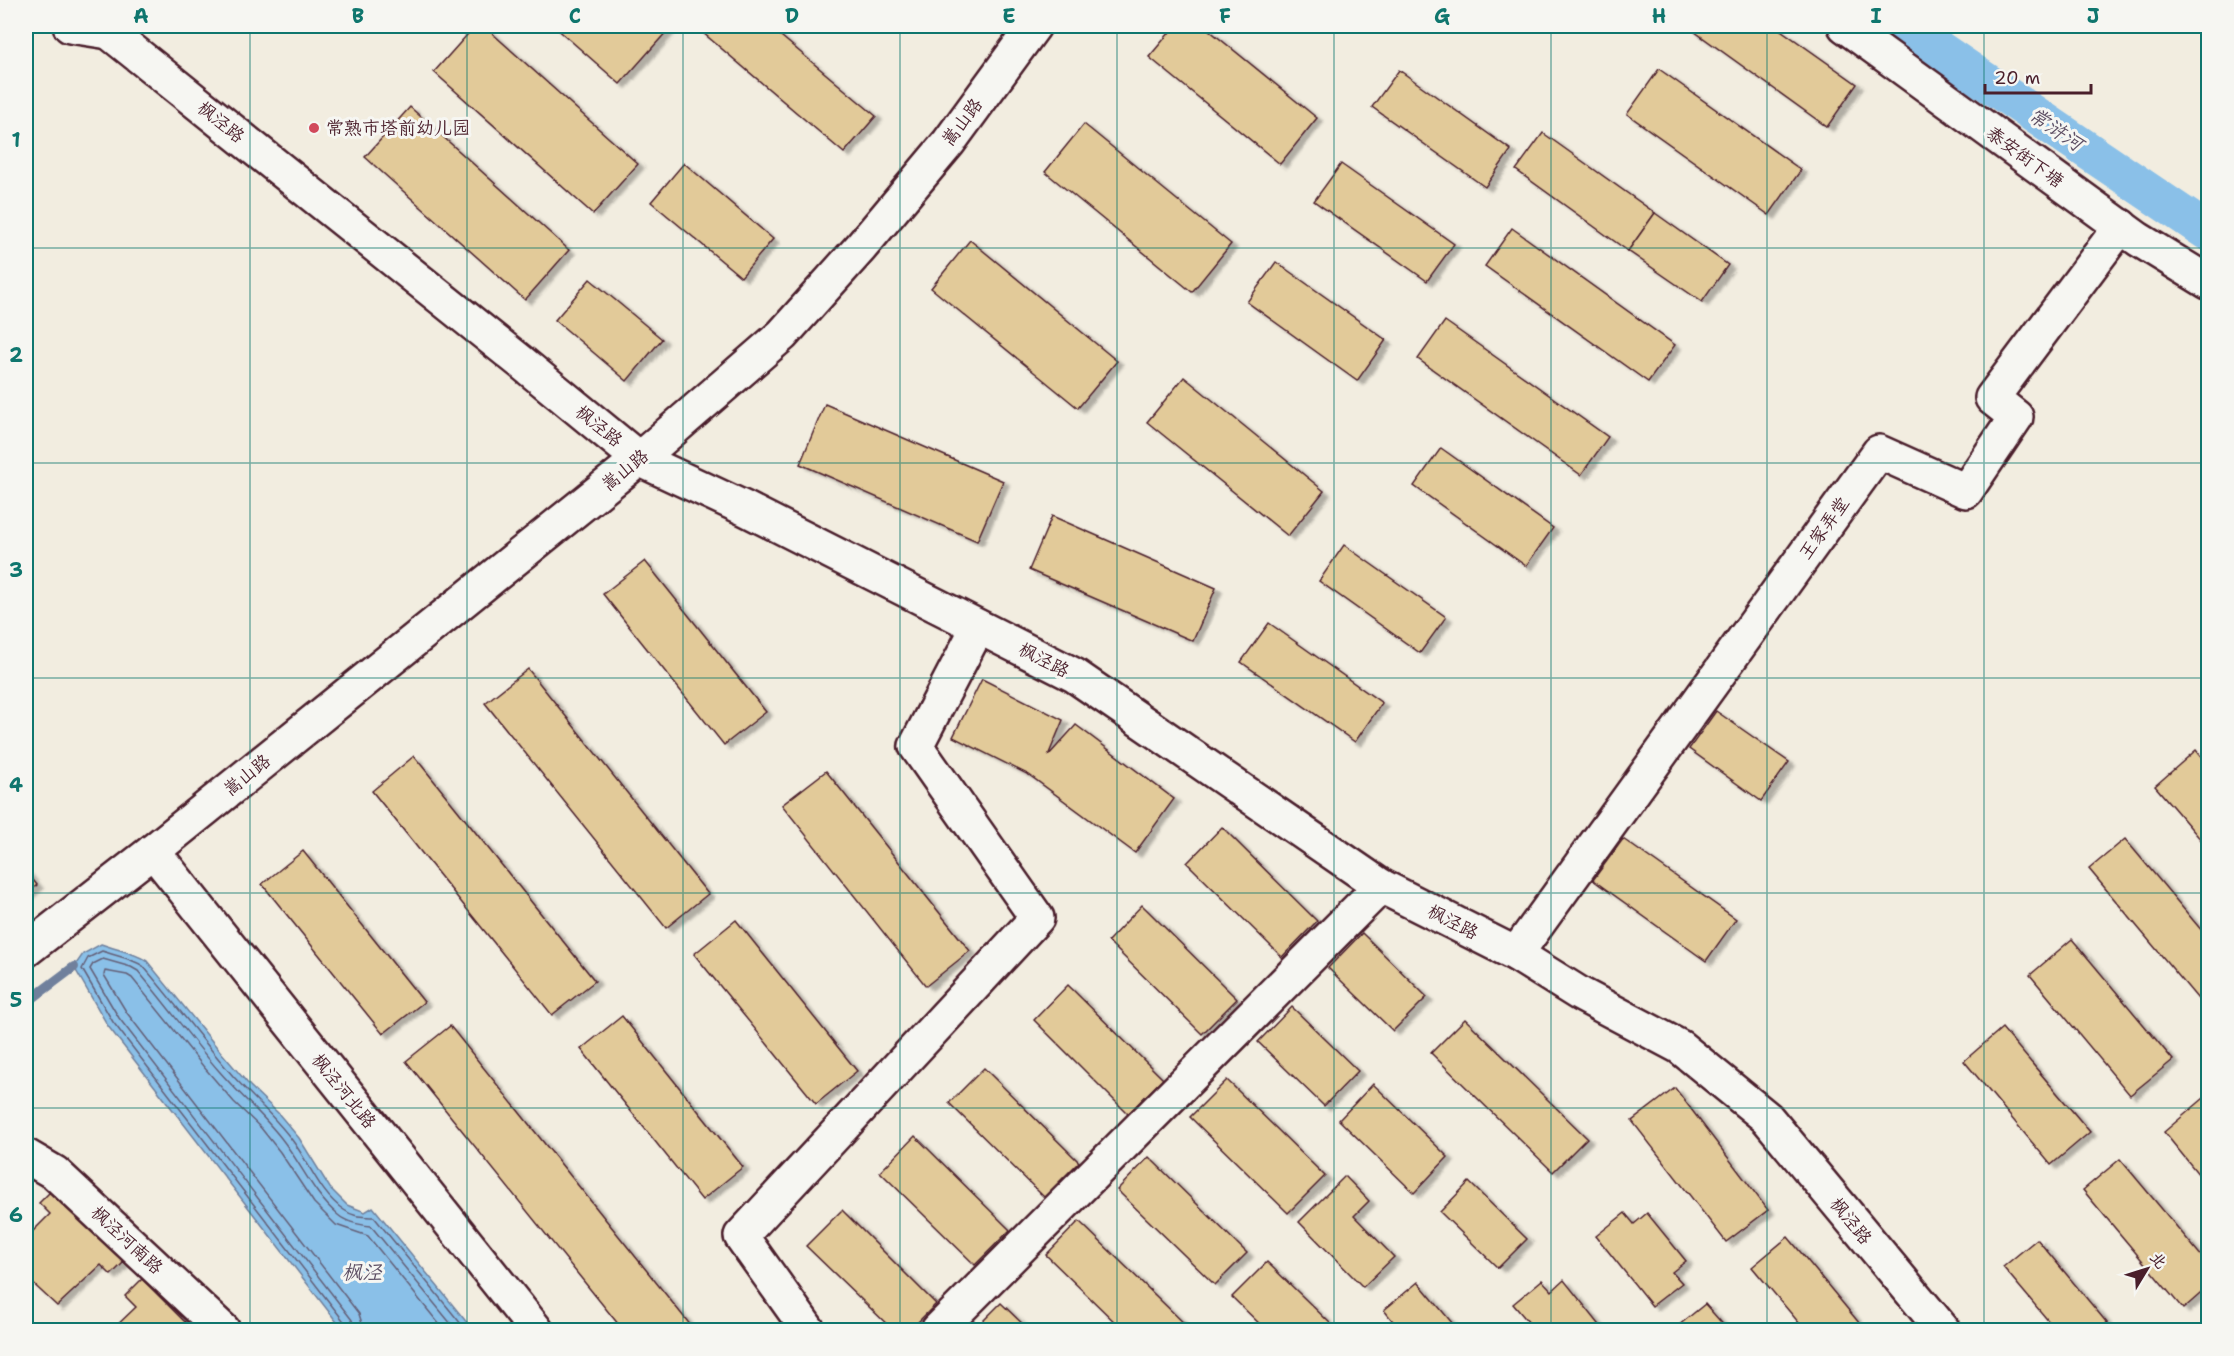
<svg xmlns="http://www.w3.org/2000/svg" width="2234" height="1356" font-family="'Shantell Sans','LXGW WenKai TC',sans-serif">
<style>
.water{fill:#8ac0e8;stroke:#70809c;stroke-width:1.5}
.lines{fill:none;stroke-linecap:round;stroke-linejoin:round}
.shore{stroke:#645f77;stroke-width:1.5}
.stream{stroke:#70809c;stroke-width:10}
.canal{stroke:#8ac0e8;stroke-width:38}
.building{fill:#e2ca99;stroke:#4a1f2b;stroke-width:1.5;filter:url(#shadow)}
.minor-casing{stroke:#4a1f2b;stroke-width:38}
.minor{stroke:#f6f6f2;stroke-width:33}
.grid{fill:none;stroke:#0f766e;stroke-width:1.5;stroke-opacity:0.55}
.poi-dot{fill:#d1495b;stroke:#f6f6f2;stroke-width:2}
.labels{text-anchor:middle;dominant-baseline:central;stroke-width:6;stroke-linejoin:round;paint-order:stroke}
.street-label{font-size:18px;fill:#4a1f2b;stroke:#f6f6f2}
.poi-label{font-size:18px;fill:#4a1f2b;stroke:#f6f6f2;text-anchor:start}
.water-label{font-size:20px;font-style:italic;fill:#5d4f64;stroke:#f6f6f2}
.neatline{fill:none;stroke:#0f766e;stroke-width:2}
.grid-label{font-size:20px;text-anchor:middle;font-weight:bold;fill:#0f766e}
</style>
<defs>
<filter id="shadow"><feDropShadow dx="6" dy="4" stdDeviation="1.5" flood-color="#0004"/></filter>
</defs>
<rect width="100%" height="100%" fill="#f2ede0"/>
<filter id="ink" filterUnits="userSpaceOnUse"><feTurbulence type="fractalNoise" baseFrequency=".0167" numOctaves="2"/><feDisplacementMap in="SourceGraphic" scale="12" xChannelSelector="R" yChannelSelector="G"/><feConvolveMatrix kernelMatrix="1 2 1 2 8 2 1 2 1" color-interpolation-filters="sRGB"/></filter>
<g filter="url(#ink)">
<path class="water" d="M 101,944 C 117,950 133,952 147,961 L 220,1051 L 250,1086 L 278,1113 L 299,1138 L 330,1188 L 347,1205 L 365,1212 L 373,1207 L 473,1330 L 343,1330 L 108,1026 L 74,967 L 83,954 Z"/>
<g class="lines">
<g class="shore">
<path d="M 347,1330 L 346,1324 L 113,1022 L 82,969 L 88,958 L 102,951 C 116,956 131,958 143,966 C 174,1002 202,1040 233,1076 C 253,1098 275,1117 292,1140 C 309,1162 320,1194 344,1210 C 355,1218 363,1216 374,1217 L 466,1330"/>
<path d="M 355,1330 L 352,1320 L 119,1018 L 90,969 L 93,964 L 103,959 L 131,967 L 138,971 C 166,1004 191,1039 219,1071 C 239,1094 262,1114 281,1138 C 301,1163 313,1194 338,1215 C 347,1223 361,1225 371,1226 L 456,1330"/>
<polyline points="364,1330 359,1314 127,1013 104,975 105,971 127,975 132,978 203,1066 234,1102 261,1128 280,1152 314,1203 336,1225 368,1236 444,1330"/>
</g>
<polyline class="stream" points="26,1003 74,967"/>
<polyline class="canal" points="1904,26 2208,232"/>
</g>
<g class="building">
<polygon points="475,26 484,26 638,164 593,214 434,72"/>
<polygon points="554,26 663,26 668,30 620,84"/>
<polygon points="695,26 769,26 876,116 844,153"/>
<polygon points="1175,26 1204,26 1317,118 1280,164 1149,57"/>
<polygon points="1693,26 1775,26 1857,84 1827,127 1691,29"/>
<polygon points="1659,69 1801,170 1769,215 1627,114"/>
<polygon points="1399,70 1511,150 1485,187 1372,107"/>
<polygon points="410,107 569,250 525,300 365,157"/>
<polygon points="1084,124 1231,244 1192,292 1045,172"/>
<polygon points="1543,133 1655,213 1628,251 1516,170"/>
<polygon points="684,163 773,239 741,277 651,202"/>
<polygon points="1341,164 1454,244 1427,281 1314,201"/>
<polygon points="1655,213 1728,265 1702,302 1628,251"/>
<polygon points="1512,228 1675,345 1648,382 1485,266"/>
<polygon points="970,240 1117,361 1078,408 931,288"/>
<polygon points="1276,262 1386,340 1357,381 1247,302"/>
<polygon points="590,279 662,339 627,381 555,320"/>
<polygon points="1445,321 1608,437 1581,475 1418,359"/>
<polygon points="1184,377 1324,491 1288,536 1147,422"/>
<polygon points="825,404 1003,481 977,541 800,464"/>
<polygon points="1441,448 1553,528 1526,566 1414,486"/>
<polygon points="1052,516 1216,588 1193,641 1029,570"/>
<polygon points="1344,545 1446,617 1420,653 1319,581"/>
<polygon points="645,561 766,712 724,745 603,594"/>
<polygon points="1269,623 1382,703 1355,742 1241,662"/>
<polygon points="528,669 708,894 666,928 485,703"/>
<polygon points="982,679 1063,720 1048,756 1076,725 1174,799 1135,853 1029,775 953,737"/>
<polygon points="1716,711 1789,762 1761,801 1689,749"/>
<polygon points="2196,750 2208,765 2208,848 2155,786"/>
<polygon points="414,756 595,981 552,1015 372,791"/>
<polygon points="826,771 970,951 926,986 782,805"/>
<polygon points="1222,827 1317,921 1282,957 1187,863"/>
<polygon points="1623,839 1736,919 1706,961 1593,880"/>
<polygon points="2125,839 2208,938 2208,1011 2089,869"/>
<polygon points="303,851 424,1002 383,1034 262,884"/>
<polygon points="26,871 37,885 26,895"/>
<polygon points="1142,905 1237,999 1202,1034 1108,941"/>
<polygon points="736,920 857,1071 816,1104 694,954"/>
<polygon points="1362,933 1427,997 1393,1031 1328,968"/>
<polygon points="2072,939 2173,1060 2130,1095 2030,975"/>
<polygon points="1068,985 1163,1079 1128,1114 1034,1020"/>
<polygon points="1292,1007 1358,1071 1324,1106 1258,1042"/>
<polygon points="622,1016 743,1167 702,1200 581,1049"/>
<polygon points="1465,1019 1587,1138 1553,1172 1431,1053"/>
<polygon points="450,1026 692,1327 687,1330 623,1330 406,1061"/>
<polygon points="2002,1028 2090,1132 2051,1165 1964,1061"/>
<polygon points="984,1068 1079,1162 1044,1197 949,1103"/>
<polygon points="1227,1080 1325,1176 1288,1213 1190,1117"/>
<polygon points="1373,1084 1448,1157 1414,1193 1339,1120"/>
<polygon points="1675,1088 1768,1210 1726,1242 1632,1121"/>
<polygon points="2204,1098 2208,1104 2208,1186 2164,1132"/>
<polygon points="915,1136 1010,1230 975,1265 880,1172"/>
<polygon points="1149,1157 1247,1253 1215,1285 1117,1190"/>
<polygon points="2120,1159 2208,1264 2208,1287 2183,1309 2083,1190"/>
<polygon points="1345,1176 1369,1201 1354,1216 1394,1257 1363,1287 1299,1222"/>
<polygon points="1469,1182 1527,1239 1498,1268 1440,1212"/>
<polygon points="56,1186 127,1259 111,1275 101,1265 57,1306 26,1277 26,1238 50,1214 39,1203"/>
<polygon points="842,1210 936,1304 910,1330 893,1330 806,1246"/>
<polygon points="1625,1213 1634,1224 1647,1213 1686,1261 1672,1272 1682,1283 1652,1306 1596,1236"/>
<polygon points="1079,1221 1191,1330 1123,1330 1046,1255"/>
<polygon points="1788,1237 1865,1330 1805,1330 1752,1267"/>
<polygon points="2037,1239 2113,1330 2056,1330 2003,1267"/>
<polygon points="1267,1262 1332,1325 1327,1330 1266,1330 1232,1297"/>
<polygon points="142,1279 193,1330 112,1330 136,1307 125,1296"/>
<polygon points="1542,1280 1552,1291 1564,1280 1603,1329 1601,1330 1535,1330 1513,1304"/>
<polygon points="1418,1282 1458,1330 1400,1330 1384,1310"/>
<polygon points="1001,1303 1029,1330 974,1330"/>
<polygon points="1705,1304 1728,1330 1673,1330"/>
</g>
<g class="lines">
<defs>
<g id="minor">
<polyline points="70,26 109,32 114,26"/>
<polyline points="1845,26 2138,239 2208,282"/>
<polyline points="109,32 521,362 639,459 746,509 1074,675 1381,886 1516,954 1580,994 1680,1047 1767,1118 1943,1330"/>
<polyline points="153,851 536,1330"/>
<polyline points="26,950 153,851 639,459 782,335 861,247 949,142 1034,26"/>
<polyline points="1516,954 1879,452 1966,491 2016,417 1992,398 2121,226"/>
<polyline points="26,1156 55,1173 223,1330"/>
<polyline points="808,1330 741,1236 1037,918 916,746 978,627"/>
<polyline points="938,1330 1381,886"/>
</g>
</defs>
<use href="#minor" class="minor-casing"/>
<use href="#minor" class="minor"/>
</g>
</g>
<path class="grid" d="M 250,26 L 250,1330M 467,26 L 467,1330M 683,26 L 683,1330M 900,26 L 900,1330M 1117,26 L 1117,1330M 1334,26 L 1334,1330M 1551,26 L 1551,1330M 1767,26 L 1767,1330M 1984,26 L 1984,1330M 26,248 L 2208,248M 26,463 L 2208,463M 26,678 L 2208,678M 26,893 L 2208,893M 26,1108 L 2208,1108"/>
<circle class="poi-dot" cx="314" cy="128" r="6"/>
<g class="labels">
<g class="street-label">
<text transform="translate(221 122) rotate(39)">枫泾路</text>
<text transform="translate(962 122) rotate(-53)">嵩山路</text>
<text transform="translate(2025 157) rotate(36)">泰安街下塘</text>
<text transform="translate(599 426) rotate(39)">枫泾路</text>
<text transform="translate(625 470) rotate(-39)">嵩山路</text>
<text transform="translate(1824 528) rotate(-54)">王家弄堂</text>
<text transform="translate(1044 660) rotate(27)">枫泾路</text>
<text transform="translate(247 775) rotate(-39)">嵩山路</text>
<text transform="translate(1453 922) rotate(27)">枫泾路</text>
<text transform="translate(344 1091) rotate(51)">枫泾河北路</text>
<text transform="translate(1851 1221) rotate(51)">枫泾路</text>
<text transform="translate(127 1240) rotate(43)">枫泾河南路</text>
</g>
<g class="poi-label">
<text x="326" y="128">常熟市塔前幼儿园</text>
</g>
<g class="water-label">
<text transform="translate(2056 129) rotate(34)">常浒河</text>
<text x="362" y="1272">枫泾</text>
</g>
</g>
<rect width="2234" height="1356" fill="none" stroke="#f6f6f2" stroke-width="66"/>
<g transform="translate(2147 1269) rotate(52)" stroke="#f6f6f2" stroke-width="4.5" paint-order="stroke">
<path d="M0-4.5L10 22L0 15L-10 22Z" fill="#4a1f2b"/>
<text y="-9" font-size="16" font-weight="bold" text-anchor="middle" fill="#4a1f2b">北</text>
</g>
<path d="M1985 84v9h106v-9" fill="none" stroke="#4a1f2b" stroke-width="3"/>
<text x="1994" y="84" font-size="18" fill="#4a1f2b" stroke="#f6f6f2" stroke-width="4.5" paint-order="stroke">20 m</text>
<rect x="33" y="33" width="2168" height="1290" class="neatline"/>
<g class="grid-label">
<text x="141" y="23">A</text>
<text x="358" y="23">B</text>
<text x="575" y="23">C</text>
<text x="792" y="23">D</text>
<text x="1009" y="23">E</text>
<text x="1225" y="23">F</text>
<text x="1442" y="23">G</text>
<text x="1659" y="23">H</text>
<text x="1876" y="23">I</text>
<text x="2093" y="23">J</text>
<text x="16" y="147">1</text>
<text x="16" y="362">2</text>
<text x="16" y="577">3</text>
<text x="16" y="792">4</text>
<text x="16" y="1007">5</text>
<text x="16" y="1222">6</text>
</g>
</svg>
